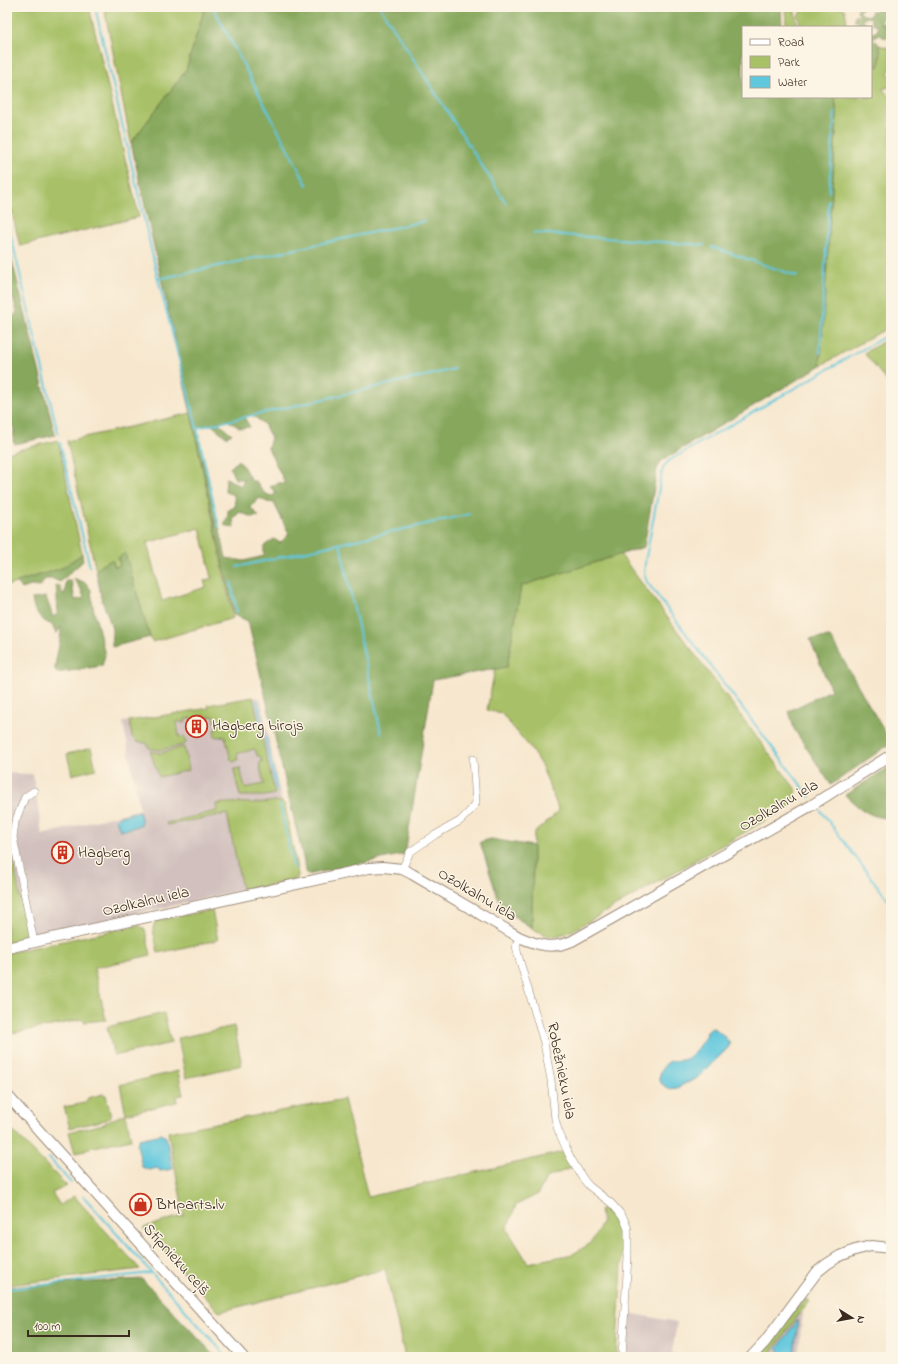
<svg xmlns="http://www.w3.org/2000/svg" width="898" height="1364" font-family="'Indie Flower',sans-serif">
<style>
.industrial{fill:#d1c0bd}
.green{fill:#a8c167;stroke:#727642;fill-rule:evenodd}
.forest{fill:#86a75c;stroke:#60683d;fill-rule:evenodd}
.water{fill:#60c7dd;stroke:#4e787e}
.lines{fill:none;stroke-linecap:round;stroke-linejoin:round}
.stream{stroke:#60c7dd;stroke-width:2}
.street-casing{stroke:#998876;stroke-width:8}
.secondary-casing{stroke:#998876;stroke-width:12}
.street{stroke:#fff;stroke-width:7}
.secondary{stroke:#fff;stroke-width:10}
.labels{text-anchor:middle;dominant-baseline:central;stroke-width:3;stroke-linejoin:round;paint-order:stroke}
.poi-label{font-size:16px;fill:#3b2a1e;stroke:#fcf5e5;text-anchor:start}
.street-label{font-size:16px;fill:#3b2a1e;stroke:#fcf5e5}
</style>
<rect width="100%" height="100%" fill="#fcf5e5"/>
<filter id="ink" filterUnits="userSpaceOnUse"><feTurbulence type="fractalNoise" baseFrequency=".025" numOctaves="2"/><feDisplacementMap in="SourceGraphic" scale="8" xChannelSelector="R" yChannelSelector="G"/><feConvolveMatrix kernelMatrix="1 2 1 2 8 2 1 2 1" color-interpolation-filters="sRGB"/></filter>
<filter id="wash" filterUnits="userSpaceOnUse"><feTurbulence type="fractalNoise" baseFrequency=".012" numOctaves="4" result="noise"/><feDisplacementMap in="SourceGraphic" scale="16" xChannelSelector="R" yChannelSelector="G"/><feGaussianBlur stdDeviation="0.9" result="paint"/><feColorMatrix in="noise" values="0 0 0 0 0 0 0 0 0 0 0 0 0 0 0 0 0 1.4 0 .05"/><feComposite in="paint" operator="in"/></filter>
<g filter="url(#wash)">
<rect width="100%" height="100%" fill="#f7e7ce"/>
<g class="industrial">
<polygon points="253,697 259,698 261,701 297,877 28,939 10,839 7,838 7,773 33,774 42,835 140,809 123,722 209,708 208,705"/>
<polygon points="799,1303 803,1311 798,1357 757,1357"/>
<polygon points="628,1313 677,1322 672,1353 679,1355 680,1357 627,1357"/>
</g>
<g class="green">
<polygon points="7,7 89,7 139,217 20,246 7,192"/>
<polygon points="104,7 205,7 186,70 131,143"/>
<polygon points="785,7 794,7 798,27 786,27"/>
<polygon points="805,7 829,7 831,9 833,7 841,7 845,10 847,22 843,27 801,27 798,15"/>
<path d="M 879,45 L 889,48 C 891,57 892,66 888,75 L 891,76 L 890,87 L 882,89 L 891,97 L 891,326 L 820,366 L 837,116 L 835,97 L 871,97 L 871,66 L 873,67 L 880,52 Z"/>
<polygon points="891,337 891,384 890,385 864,353"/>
<path d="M 191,413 L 233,618 L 152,642 L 121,565 L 115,567 L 112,560 L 101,565 L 96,571 L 67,441 ZM 200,528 L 212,578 L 204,581 L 206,587 L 162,601 L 147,543 L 178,534 Z"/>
<polygon points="58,440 82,554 62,568 7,586 7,453"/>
<polygon points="620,554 797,791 789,807 570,932 554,937 543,934 532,928 533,846 534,833 559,811 542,767 529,746 501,713 487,710 495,669 507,666 521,586"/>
<polygon points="253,697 275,794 265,796 240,796 234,771 235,769 240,768 245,788 264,784 259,763 262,762 260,756 257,756 255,749 237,754 238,760 233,762 231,760 225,736 217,737 215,736 214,730 217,729 214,716 206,717 205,715 198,716 198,719 193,720 192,718 185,719 186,722 181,723 180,721 177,722 179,737 184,736 186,743 184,745 159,750 149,748 147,743 137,742 132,737 129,721 209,708 208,705"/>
<polygon points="184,747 189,770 159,777 150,751 160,753"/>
<polygon points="91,748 96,769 72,775 67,754"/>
<path d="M 275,801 L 282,802 L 285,805 L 298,875 L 297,878 L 294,880 L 248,890 L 242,889 L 227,814 L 167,825 L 166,823 L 217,811 L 216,804 C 236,801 255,805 275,801 Z"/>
<polygon points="7,838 9,838 28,939 7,943"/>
<polygon points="212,910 218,940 158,953 153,929 155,921"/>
<polygon points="139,925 145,930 151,955 94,968 106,1020 84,1022 82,1019 57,1025 7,1034 7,953"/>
<polygon points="164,1013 171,1043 114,1056 107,1027"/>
<polygon points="234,1026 242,1065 186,1078 178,1038"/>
<polygon points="178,1071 183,1095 177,1096 177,1102 126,1114 131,1139 85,1149 85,1151 75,1153 69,1132 104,1124 108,1121 126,1114 120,1085"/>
<polygon points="103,1094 106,1095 111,1117 106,1120 70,1128 64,1107 85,1103 88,1098"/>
<path d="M 344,1099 L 368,1197 L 563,1152 L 571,1168 L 546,1178 L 538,1194 L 516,1205 L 507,1229 L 528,1263 L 573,1254 L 591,1243 L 602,1223 L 600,1210 L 607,1206 C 618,1216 621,1222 624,1237 L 616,1357 L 405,1357 L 385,1269 L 219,1312 L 143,1228 L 184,1215 L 168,1132 Z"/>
<polygon points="13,1131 67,1186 52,1193 60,1205 74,1196 140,1269 7,1285 7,1134"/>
<polygon points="805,1299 809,1301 768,1357 761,1357 763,1352 803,1300"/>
</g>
<g class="forest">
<path d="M 205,7 L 781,7 L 782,27 L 743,27 L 743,97 L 835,97 L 837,116 L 820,366 L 661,461 L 657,469 L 644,547 L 521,586 L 507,667 L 433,680 L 405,854 L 307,875 L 248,621 L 234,615 L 193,423 L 131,143 L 186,70 ZM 252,415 L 264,424 L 271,438 L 268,448 L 285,483 L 279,483 L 270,487 L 276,492 L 273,496 C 264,495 260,489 256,481 L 252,481 C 246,474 245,466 238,460 L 230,468 L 235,479 L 244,479 L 241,486 L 226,478 L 225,492 L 234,495 L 235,507 L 228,510 L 228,516 L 224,525 L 234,528 L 233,518 L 240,512 L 251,517 L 259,516 L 250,507 L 260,498 L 267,502 L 274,503 L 289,534 L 280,543 L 274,539 L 264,546 L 264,556 L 244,561 L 226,558 L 197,428 L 212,425 L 226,437 L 232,434 L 218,423 L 229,421 L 240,428 L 250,427 L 244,417 Z"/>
<polygon points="860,7 863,8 860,11 861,14 868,16 872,14 871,11 883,9 884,17 880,24 886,23 886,27 890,27 891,31 886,38 881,36 880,33 874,37 873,41 871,42 871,33 873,33 877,31 878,27 872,23 871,18 868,17 862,19 862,21 866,22 865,24 862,24 862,27 854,27 857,27 859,22 858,21 855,22 855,15 859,17 861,16 858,14 857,9"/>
<path d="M 876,41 C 882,47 882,59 878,67 L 871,66 L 871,44 Z"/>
<polygon points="7,240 55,435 15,444 13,442 14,429 7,414 7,345 11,340 7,337 7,324 17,312 7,277"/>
<polygon points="125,553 150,637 112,647 112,629 107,613 102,601 96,571 101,565 112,560 115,567 120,565 118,558"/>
<polygon points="82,554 83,561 60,582 53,579 45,579 39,587 31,586 22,589 17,582 62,568"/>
<path d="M 73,578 L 86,583 L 91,590 L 93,607 L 105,655 L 102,666 L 57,673 L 55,669 C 56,655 61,641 61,627 L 56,634 L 52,625 L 44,621 L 35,611 L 32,599 L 46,597 L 53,617 L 58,613 L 56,585 L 60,586 L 62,593 L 65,595 L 66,581 L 71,580 L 75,600 L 84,598 L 81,589 Z"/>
<polygon points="830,637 891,743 831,785 794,729 789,711 831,690 810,639"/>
<path d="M 891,766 L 891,818 C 871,819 859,808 845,795 Z"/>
<polygon points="491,839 533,846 532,928 501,908 480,842"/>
<polygon points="142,1279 216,1357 7,1357 7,1287"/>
</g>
<g class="water">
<polygon points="137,812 140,813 142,824 141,825 121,831 120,830 116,819 118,817"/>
<path d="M 712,1028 C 718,1029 726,1038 730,1044 L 728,1048 L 696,1079 L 686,1083 L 677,1088 L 668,1089 L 659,1081 C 659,1073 664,1062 672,1061 C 678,1060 682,1061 688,1058 C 695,1052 701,1043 707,1035 L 706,1033 Z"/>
<polygon points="162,1134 166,1137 173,1169 160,1171 157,1168 149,1170 142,1167 137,1144 139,1139"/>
<polygon points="798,1320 794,1357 786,1357 777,1349"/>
</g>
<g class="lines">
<g class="stream">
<polyline points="95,7 158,279 197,428 219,527"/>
<polyline points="213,7 307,185"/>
<polyline points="380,7 506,203"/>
<polyline points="829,192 835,112"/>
<polyline points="7,220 58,433"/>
<polyline points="534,233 704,245"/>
<polyline points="712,247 797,276"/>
<polyline points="158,279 425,221"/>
<polyline points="820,353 829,200"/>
<polyline points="197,428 455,369"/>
<polyline points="60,443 90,567"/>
<polyline points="340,544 381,733"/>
<polyline points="237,567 470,514"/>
<polyline points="231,582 237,612"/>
<polyline points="257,701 277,790"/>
<polyline points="810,797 647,582 644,574 645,563 662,472 663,467 670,460 891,333"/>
<polyline points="280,805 294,868"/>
<polyline points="821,811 891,904"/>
<polyline points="49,1158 71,1183"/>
<polyline points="83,1196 227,1357"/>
<polyline points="7,1289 151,1273"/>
</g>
</g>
</g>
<g filter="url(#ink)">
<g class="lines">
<defs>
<g id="street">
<polyline points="34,791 25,797 15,822 13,837 34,942"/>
<polyline points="402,869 410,852 435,835 460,821 470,811 476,803 473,759"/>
<polyline points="519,937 516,946 518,955 544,1043 551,1080 555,1119 558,1130 570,1157 584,1180 589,1186 611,1203 619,1212 624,1219 628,1229 628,1256 622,1357"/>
</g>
<g id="secondary">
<path d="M 7,948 L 369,868 L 383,867 L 402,869 L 412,874 L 519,937 C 538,945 551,950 572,941 L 812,805 L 891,755"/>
<polyline points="7,1095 243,1357"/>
<polyline points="751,1357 765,1342 817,1272 827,1264 838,1257 855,1250 871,1246 891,1248"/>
</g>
</defs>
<use href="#street" class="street-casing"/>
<use href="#secondary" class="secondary-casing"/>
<use href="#street" class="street"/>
<use href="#secondary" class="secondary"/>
</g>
</g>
<defs>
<symbol id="building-ring" viewBox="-11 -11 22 22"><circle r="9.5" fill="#fcf5e5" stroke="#c8321e" stroke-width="1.5"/><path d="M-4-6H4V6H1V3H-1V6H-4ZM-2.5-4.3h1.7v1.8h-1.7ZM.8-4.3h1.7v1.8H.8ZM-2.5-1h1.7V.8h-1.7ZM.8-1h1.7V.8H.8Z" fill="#c8321e"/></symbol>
<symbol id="shop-ring" viewBox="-11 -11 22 22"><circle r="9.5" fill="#fcf5e5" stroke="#c8321e" stroke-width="1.5"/><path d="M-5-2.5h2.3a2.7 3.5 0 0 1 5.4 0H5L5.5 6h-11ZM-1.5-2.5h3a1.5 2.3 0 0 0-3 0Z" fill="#c8321e"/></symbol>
</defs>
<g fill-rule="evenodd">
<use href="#building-ring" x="184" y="714" width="25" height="25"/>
<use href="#building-ring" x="50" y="840" width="25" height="25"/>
<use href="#shop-ring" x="128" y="1192" width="25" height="25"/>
</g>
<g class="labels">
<g class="poi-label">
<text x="212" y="726">Hagberg birojs</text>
<text x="78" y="853">Hagberg</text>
<text x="156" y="1205">BMparts.lv</text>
</g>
<g class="street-label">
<text transform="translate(779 806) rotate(-30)">Ozolkalnu iela</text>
<text transform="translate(477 895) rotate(31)">Ozolkalnu iela</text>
<text transform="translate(146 902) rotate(-13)">Ozolkalnu iela</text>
<text transform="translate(561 1071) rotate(79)">Robežnieku iela</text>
<text transform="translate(176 1260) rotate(48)">Stīpnieku ceļš</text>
</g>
</g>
<rect width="898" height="1364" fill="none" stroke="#fcf5e5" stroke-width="24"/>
<rect x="742" y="26" width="130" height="72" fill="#fcf5e5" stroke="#afa495"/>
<rect x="750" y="39" width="20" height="6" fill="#ffffff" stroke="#afa495"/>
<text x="778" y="46" font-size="12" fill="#3b2a1e">Road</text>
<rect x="750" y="56" width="20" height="12" fill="#a8c167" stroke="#afa495"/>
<text x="778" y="66" font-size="12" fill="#3b2a1e">Park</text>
<rect x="750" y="76" width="20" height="12" fill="#60c7dd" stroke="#afa495"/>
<text x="778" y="86" font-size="12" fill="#3b2a1e">Water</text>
<g transform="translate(852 1318) rotate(101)" stroke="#fcf5e5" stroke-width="3" paint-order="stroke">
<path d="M0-3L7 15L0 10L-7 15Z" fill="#3b2a1e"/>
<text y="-6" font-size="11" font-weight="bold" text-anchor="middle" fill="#3b2a1e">N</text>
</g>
<path d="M28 1330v6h101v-6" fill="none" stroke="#3b2a1e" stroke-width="2"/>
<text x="34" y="1330" font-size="12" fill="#3b2a1e" stroke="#fcf5e5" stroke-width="3" paint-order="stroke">100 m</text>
</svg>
